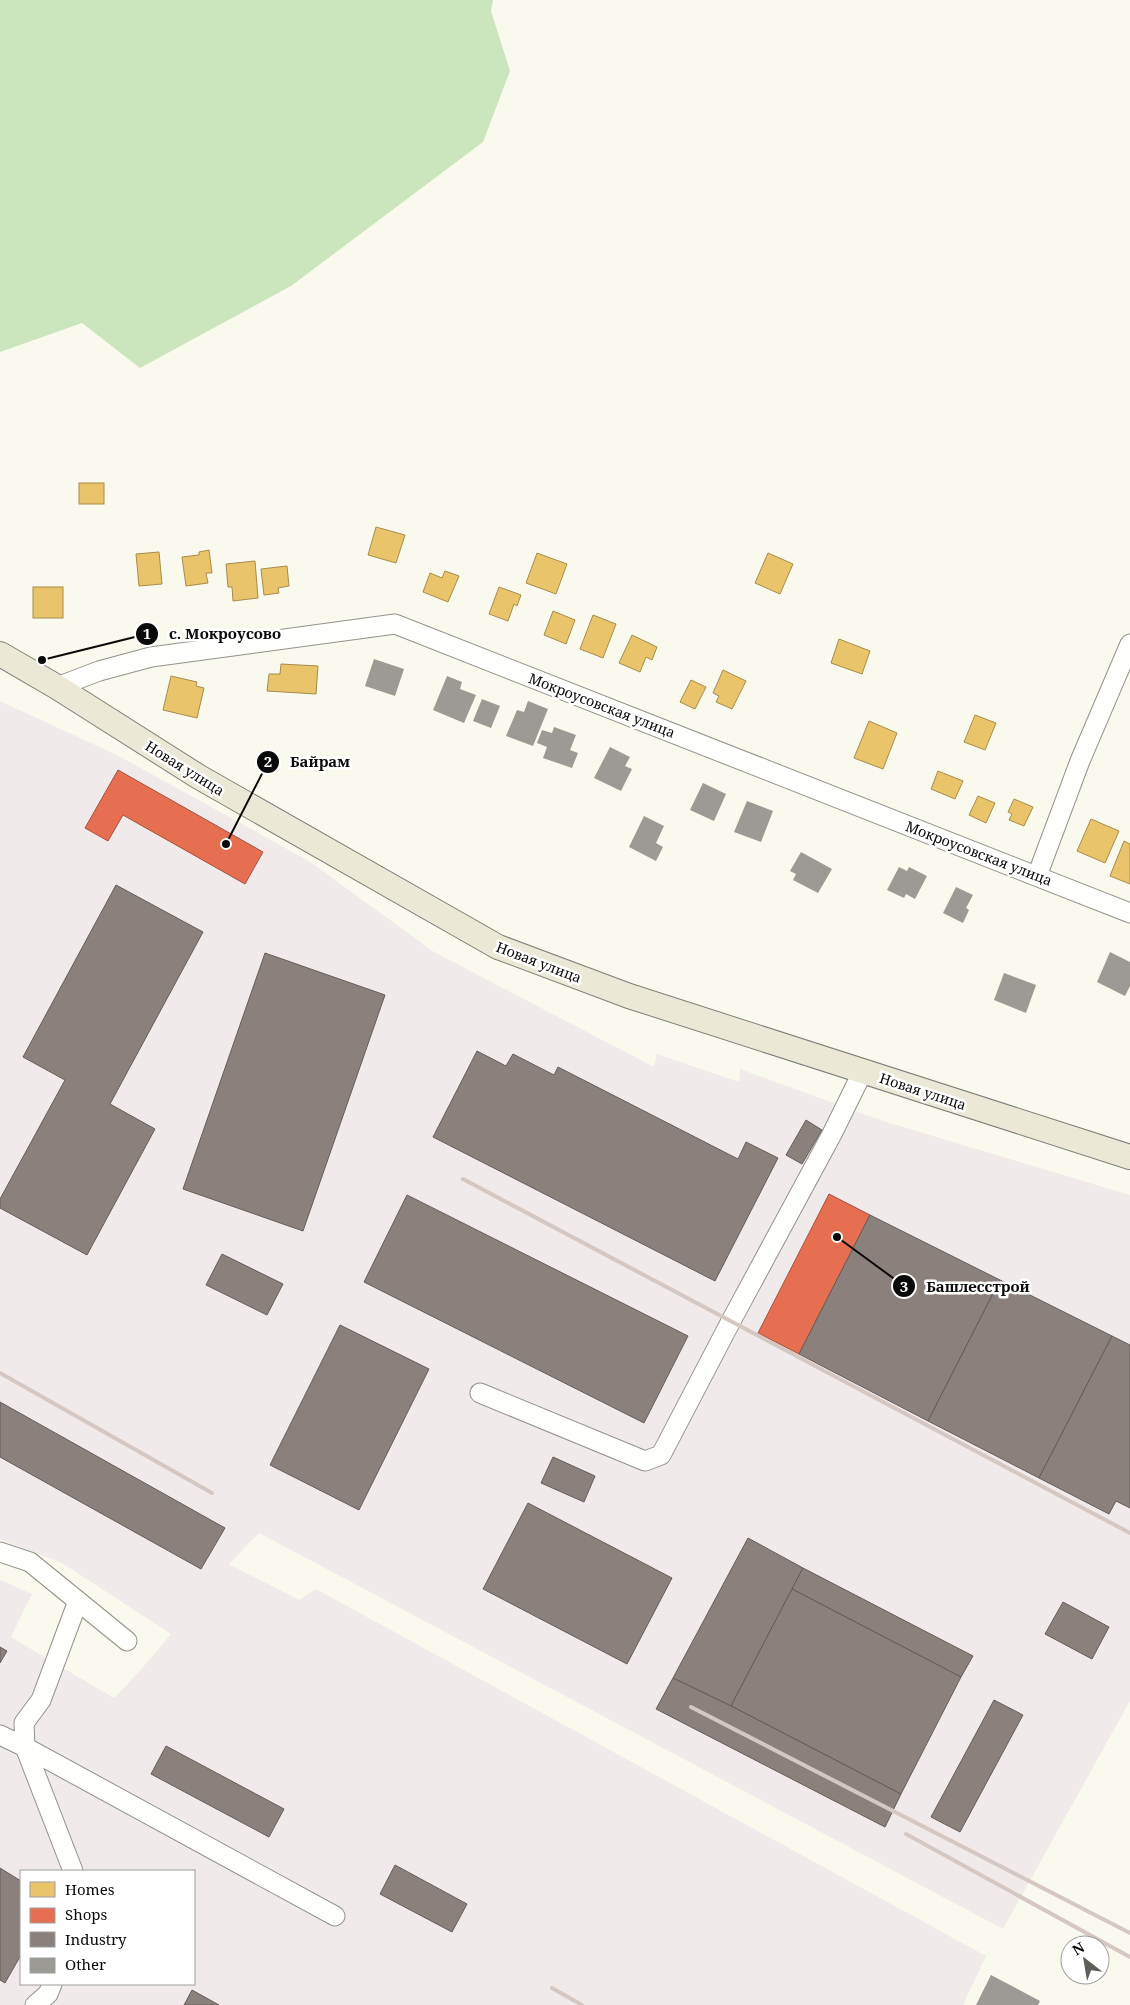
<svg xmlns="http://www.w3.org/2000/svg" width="1130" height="2005" font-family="'Noto Serif',serif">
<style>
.industrial{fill:#f1eaeb;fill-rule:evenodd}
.forest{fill:#cbe6bc}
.homes{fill:#e9c46a;stroke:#a68c4d}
.shops{fill:#e76f51;stroke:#a5513c}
.industry{fill:#8a817c;stroke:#645d5a}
.building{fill:#9b9a94}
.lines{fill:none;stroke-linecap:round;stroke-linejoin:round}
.minor-casing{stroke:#92928c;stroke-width:21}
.major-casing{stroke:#7f7f7a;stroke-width:26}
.minor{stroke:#fefefc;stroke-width:19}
.major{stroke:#ebe9d6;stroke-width:24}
.rail{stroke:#d5c7c2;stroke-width:4}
.labels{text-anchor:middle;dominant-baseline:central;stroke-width:5;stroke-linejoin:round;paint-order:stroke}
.street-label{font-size:14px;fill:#0a0a0a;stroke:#fff}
.leader{fill:none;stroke:#0a0a0a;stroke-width:2}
.callout-dot{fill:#0a0a0a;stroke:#fff;stroke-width:2}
.mark-label{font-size:15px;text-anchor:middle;font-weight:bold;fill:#fff}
.callout-label{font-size:15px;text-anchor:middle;font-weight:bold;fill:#0a0a0a;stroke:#fff;stroke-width:5;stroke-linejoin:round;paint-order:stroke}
</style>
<rect width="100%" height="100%" fill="#faf9ed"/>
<path class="industrial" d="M 0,701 L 117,755 L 309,861 L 434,952 L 654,1067 L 657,1054 L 739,1082 L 740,1069 L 883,1121 L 1130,1195 L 1130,1701 L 1003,1929 L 259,1533 L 229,1564 L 299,1600 L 316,1589 L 986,1956 L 963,2005 L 0,2005 L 0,1580 L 32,1594 L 11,1637 L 114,1698 L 138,1673 L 171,1634 L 62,1563 L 0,1539 ZM 21,1871 L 194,1871 L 194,1984 L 21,1984 Z"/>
<polygon class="forest" points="0,0 493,0 491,11 510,71 483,142 291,286 140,368 82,323 0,352"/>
<g class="homes">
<rect x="79" y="483" width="25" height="21"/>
<polygon points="376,527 405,535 396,563 368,555"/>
<polygon points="209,550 212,573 206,573 208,583 186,586 182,557 199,555 199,552"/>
<polygon points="159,552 162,584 139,586 136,554"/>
<polygon points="537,553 567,564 556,594 526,583"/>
<polygon points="768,553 793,564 780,594 755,583"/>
<polygon points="255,561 258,598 233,601 232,587 228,587 226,564"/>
<polygon points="287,566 289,586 278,588 279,593 264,595 261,569"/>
<polygon points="445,571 459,576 448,602 423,592 430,573 442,578"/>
<rect x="33" y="587" width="30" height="31"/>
<polygon points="499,587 521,595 517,606 514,604 508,621 489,614"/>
<polygon points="553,611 575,620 566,644 544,635"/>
<polygon points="593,615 616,624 603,658 580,649"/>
<polygon points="632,635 657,647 652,660 646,657 640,672 619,663"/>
<polygon points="839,639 870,651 862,674 831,663"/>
<polygon points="281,664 318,666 316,694 267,691 269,674 280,674"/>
<polygon points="723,670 746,681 732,709 716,702 719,696 713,693"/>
<polygon points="171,676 197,682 196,686 204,688 197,718 163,710"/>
<polygon points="691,680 706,687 695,709 680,702"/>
<polygon points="975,715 996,723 985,750 964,742"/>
<polygon points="869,721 897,733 883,769 854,758"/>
<polygon points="938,771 963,781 955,799 931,789"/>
<polygon points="978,796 995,803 986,823 969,815"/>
<polygon points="1014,799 1033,807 1024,826 1009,820 1012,814 1008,812"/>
<polygon points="1091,819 1119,831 1105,863 1077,851"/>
<polygon points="1124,841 1130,844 1130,884 1110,876"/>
</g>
<g class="shops">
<polygon points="118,770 263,852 245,884 123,815 108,841 85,828"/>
<polygon points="829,1194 870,1215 799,1354 758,1333"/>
</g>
<g class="industry">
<polygon points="116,885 203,932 110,1104 155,1129 87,1255 0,1208 0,1199 65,1080 23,1057"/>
<polygon points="265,953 385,995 303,1231 183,1189"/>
<polygon points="477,1051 506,1066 513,1054 554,1075 558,1067 738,1159 746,1142 778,1158 715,1281 433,1137"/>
<polygon points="806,1120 822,1130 802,1164 786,1155"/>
<polygon points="407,1195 688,1336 644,1423 364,1282"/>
<polygon points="870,1215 1000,1280 928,1421 799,1354"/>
<polygon points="222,1254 283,1284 267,1315 206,1285"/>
<polygon points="1000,1280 1112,1336 1039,1478 928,1421"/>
<polygon points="340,1325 429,1369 359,1510 270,1465"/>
<polygon points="1112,1336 1130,1345 1130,1508 1116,1501 1109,1514 1039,1478"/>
<polygon points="0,1402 225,1528 201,1569 0,1457"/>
<polygon points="553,1457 595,1476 584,1502 541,1483"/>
<polygon points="528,1503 672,1578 627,1664 483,1589"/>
<polygon points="748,1538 803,1568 731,1706 673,1678"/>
<polygon points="803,1568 973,1656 961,1677 792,1589"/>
<polygon points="792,1589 961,1677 901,1794 731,1706"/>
<polygon points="1063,1602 1109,1627 1092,1659 1045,1634"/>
<polygon points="0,1647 7,1651 0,1663"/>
<polygon points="673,1678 731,1706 901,1794 885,1827 656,1709"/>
<polygon points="994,1700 1023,1715 960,1832 931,1817"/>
<polygon points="166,1746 284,1809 269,1837 151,1774"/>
<polygon points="395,1865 467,1904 452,1932 380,1894"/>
<polygon points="0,1868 21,1881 21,1955 5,1983 0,1980"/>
<polygon points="192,1990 219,2005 184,2005"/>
</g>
<g class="building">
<polygon points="374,659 404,669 395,696 365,686"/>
<polygon points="447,676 462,682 460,689 476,695 464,723 433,710"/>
<polygon points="482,699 500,706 491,728 473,721"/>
<polygon points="528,701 548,709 533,746 506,736 517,710 524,712"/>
<polygon points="554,727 576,735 570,750 578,753 572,768 543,758 547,747 537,743 542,730 552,733"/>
<polygon points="610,747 630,757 625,766 632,769 621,791 594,778"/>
<polygon points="703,783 726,794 714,821 690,810"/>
<polygon points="747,801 773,811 761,842 734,832"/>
<polygon points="644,816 664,826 656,843 663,847 656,861 629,847"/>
<polygon points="801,852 832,869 818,893 793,880 796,874 790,871"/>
<polygon points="899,867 907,871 909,867 927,876 915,899 906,894 904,898 887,890"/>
<polygon points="956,887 973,895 966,908 969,910 963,923 943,913"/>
<polygon points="1110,952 1130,962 1130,986 1125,996 1097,982"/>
<polygon points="1004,973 1036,985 1026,1013 994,1000"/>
<polygon points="991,1975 1040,2001 1038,2005 976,2005"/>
</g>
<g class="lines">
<defs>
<g id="minor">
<polyline points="57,687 99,671 151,657 395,624 1130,913"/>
<polyline points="1037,876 1080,761 1130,644"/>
<polyline points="480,1393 645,1461 661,1455 731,1321 832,1134 863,1071"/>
<polyline points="0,1552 30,1562 127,1641"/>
<polyline points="0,1735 25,1747 24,1723 41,1700 78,1601"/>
<polyline points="25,1747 335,1916"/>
<polyline points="25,1747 73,1871"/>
<polyline points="35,2005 48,1994 52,1984"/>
</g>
<polyline id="major" points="0,654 57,687 199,777 498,947 629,996 1130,1157"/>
</defs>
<use href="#minor" class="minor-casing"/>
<use href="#major" class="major-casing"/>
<use href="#minor" class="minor"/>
<use href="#major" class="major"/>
<g class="rail">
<polyline points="463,1179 1130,1533"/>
<polyline points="0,1373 212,1493"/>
<polyline points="691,1707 1130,1933"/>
<polyline points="906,1834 1130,1957"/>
<polyline points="552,1988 582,2005"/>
</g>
</g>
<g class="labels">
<g class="street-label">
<text transform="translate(602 705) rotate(21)">Мокроусовская улица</text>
<text transform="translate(185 768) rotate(32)">Новая улица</text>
<text transform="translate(979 853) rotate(21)">Мокроусовская улица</text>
<text transform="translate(539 962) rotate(21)">Новая улица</text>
<text transform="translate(923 1091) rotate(18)">Новая улица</text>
</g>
</g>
<path class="leader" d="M42 660L147 634M226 844L268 762M837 1237L904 1286"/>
<g class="callout-dot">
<circle cx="42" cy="660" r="5"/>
<circle cx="226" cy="844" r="5"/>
<circle cx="837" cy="1237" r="5"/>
<circle cx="147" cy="634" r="12"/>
<circle cx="268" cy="762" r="12"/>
<circle cx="904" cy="1286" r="12"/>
</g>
<g class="mark-label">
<text x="147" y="639">1</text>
<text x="268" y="767">2</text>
<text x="904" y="1292">3</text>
</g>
<g class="callout-label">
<text x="225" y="639">с. Мокроусово</text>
<text x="320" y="767">Байрам</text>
<text x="978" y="1292">Башлесстрой</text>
</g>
<rect x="20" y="1870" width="175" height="115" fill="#ffffff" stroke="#9d9d9d"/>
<rect x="30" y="1882" width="25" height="15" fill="#e9c46a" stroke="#9d9d9d"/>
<text x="65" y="1895" font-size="15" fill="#0a0a0a">Homes</text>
<rect x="30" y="1908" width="25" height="15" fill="#e76f51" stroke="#9d9d9d"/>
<text x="65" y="1920" font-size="15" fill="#0a0a0a">Shops</text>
<rect x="30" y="1932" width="25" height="15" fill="#8a817c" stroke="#9d9d9d"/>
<text x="65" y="1945" font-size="15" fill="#0a0a0a">Industry</text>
<rect x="30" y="1958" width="25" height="15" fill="#9b9a94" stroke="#9d9d9d"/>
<text x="65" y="1970" font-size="15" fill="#0a0a0a">Other</text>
<g transform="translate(1085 1960) rotate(329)"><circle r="24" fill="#ffffff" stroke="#9d9d9d"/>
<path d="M0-4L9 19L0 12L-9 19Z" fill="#5e5e59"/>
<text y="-8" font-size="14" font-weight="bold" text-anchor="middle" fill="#0a0a0a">N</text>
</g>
</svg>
